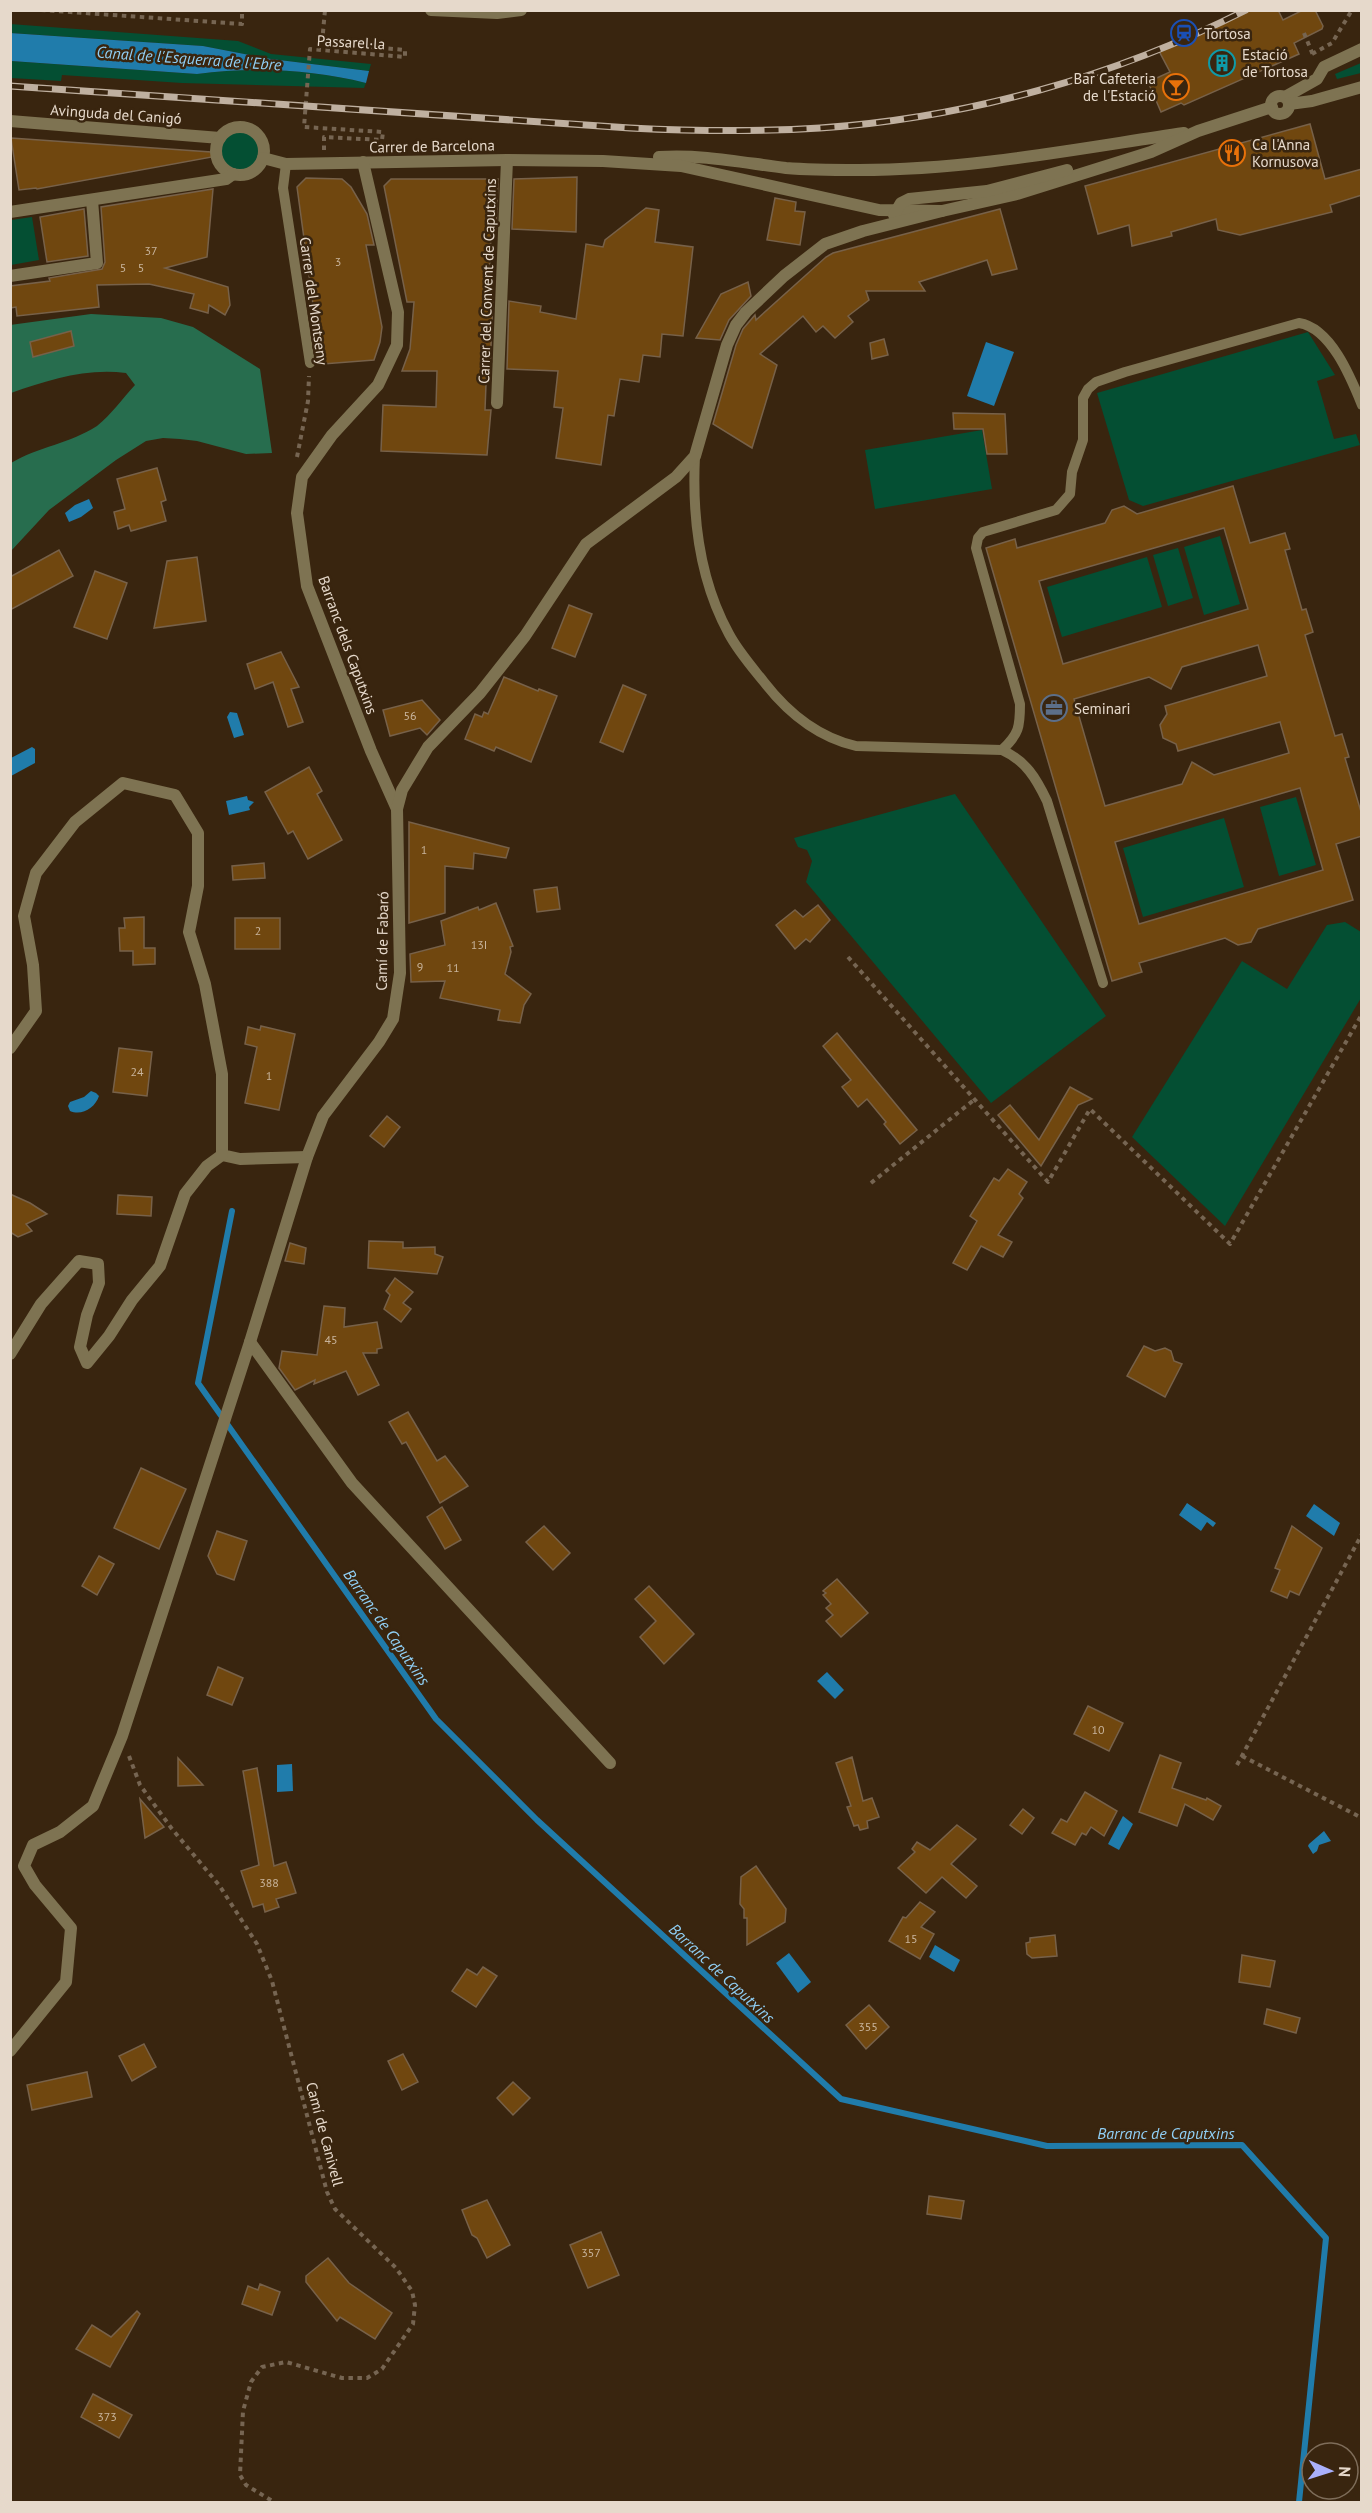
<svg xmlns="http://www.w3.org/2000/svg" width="1372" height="2513" font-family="'PT Sans',sans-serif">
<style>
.green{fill:#044f33}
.forest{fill:#276d4e}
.water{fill:#207cab}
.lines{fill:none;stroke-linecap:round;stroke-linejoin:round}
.stream{stroke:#207cab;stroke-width:6}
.building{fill:#70470f;stroke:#776149;stroke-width:1.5;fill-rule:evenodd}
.path{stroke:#766552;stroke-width:4;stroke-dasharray:4.5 4.5;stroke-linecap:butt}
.lane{stroke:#7e7352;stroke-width:10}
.street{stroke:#7e7352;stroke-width:12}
.rail-casing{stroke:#bfb0a0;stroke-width:7}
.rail{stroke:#39250f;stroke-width:4.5;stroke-dasharray:14;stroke-linecap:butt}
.labels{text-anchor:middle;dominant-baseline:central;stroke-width:5;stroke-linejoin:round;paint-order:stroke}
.number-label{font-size:12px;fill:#c8b49c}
.poi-label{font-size:15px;fill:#e6d9cb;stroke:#39250f;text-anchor:start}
.street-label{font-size:15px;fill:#e6d9cb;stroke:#39250f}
.water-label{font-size:16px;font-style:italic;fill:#90cff5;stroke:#39250f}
</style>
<rect width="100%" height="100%" fill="#39250f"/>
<g class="green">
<polygon points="10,24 238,41 271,54 371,64 369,71 271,59 203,46 11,33"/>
<path d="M 10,61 L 197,74 C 254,67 310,69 366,83 L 364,88 L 182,83 L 62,75 L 61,81 L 11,78 Z"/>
<polygon points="1361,63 1361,73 1337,79 1335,74"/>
<circle cx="240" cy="151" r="19"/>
<polygon points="32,217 39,260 11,265 11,220"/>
<polygon points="1308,332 1335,375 1317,381 1334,439 1356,434 1360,445 1143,506 1129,500 1097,393"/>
<polygon points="982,430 992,489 875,509 865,450"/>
<polygon points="1220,536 1240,604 1204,615 1184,547"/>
<polygon points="1178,548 1193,598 1168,606 1153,555"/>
<polygon points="1147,557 1162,607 1062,637 1047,587"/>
<polygon points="955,794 1106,1016 991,1103 806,882 812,861 807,850 798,847 794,838"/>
<polygon points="1296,797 1316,865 1279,876 1260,807"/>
<polygon points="1224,818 1244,887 1143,917 1123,848"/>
<polygon points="1345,922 1361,932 1361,998 1225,1226 1132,1137 1242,961 1287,989 1327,925"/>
</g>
<path class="forest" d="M 91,314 L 161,318 L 193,327 L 260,369 L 272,453 L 246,454 L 197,441 L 180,439 L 163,438 L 146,441 L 116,460 L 49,510 L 11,551 L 11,463 C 38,447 71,443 97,426 C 111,415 123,398 135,385 L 126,373 C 85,368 49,380 11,393 L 10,325 Z"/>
<g class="water">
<path d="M 10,33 L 203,46 L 271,59 L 369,71 L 366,83 C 310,69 254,67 197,74 L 11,61 Z"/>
<polygon points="986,342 1014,352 994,406 967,396"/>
<polygon points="89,499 93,508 81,517 69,522 65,513 75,505"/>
<polygon points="230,712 237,713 244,735 234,738 227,717"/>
<polygon points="32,747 35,749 35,763 11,776 11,758"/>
<polygon points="247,796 248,800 254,802 249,807 250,810 229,815 226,801"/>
<path d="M 91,1091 L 96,1093 L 99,1096 C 95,1108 82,1116 70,1111 L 68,1106 L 70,1102 L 84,1097 Z"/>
<polygon points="1187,1503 1216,1523 1213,1527 1207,1522 1201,1531 1179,1515"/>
<polygon points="1314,1504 1340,1523 1334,1536 1306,1516"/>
<polygon points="827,1672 844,1690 835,1699 817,1681"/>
<polygon points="292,1764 293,1791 277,1792 277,1765"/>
<polygon points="1123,1816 1133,1824 1119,1850 1108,1844"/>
<polygon points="1324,1831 1331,1841 1319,1845 1317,1851 1313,1854 1308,1846 1309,1844"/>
<polygon points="935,1945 960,1960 954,1972 929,1957"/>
<polygon points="789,1953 811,1982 798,1993 776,1963"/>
</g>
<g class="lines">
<polyline class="stream" points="232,1211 198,1383 436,1719 537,1820 841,2099 1047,2146 1242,2145 1326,2238 1299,2502"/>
</g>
<g class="building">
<polygon points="1250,10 1278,10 1283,20 1303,10 1315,10 1323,26 1322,29 1294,43 1299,54 1184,105 1181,103 1161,112 1148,82 1170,72 1159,51"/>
<polygon points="1310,124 1325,179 1362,169 1362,195 1330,205 1332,212 1240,235 1218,230 1216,219 1171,232 1172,236 1132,246 1129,225 1098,234 1085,186"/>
<polygon points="11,138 211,152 212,157 37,189 36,188 19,190"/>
<polygon points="577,177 576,232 512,229 514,179"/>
<polygon points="306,178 342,179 351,187 367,214 374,245 366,245 382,327 380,342 374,360 323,364 323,356 320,356 297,187"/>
<polygon points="391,179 498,179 496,229 491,228 489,297 493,298 490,369 487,368 486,384 485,410 491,410 487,455 381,451 383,405 436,407 437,371 402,371 410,349 414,302 407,302 384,186"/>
<polygon points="213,189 207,257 165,268 228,287 230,305 225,315 209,305 208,313 190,308 194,294 149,284 97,285 99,307 17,316 16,307 10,308 10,286 50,281 49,278 102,269 105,262 101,207"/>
<polygon points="775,198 796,202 795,211 805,212 800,245 767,240"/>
<polygon points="646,208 659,210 655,242 693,247 683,336 662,334 660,357 643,355 639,382 620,379 614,416 608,415 601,465 556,458 563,408 554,407 558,371 507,369 509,301 541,306 540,312 576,319 586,244 603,247 605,240"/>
<polygon points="84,209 88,256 47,262 40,217"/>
<polygon points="1000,209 1017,269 992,275 987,260 919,282 925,291 866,291 869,300 848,316 853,322 835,338 823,326 816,332 803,316 760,354 777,365 752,448 713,424 736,345 743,329 755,315 756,320 826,257 833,253"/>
<polygon points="748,282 751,296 729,320 720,340 696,338 721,294"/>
<polygon points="71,331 74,346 33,357 30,342"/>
<polygon points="884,339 888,355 872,359 870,343"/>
<polygon points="953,413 1005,414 1007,454 987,454 983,429 954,429"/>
<polygon points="157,468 166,500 161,502 166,521 131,531 129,525 118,529 114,512 125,509 117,479"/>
<path d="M 1233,486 L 1250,543 L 1285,533 L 1290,549 L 1285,550 L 1302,610 L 1306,609 L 1313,632 L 1305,635 L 1335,736 L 1342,734 L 1349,757 L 1345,758 L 1362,815 L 1362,836 L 1336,844 L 1353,900 L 1258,929 L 1251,942 L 1238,945 L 1225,938 L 1139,963 L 1142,972 L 1112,981 L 986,548 L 1015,539 L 1017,548 L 1105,523 L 1112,510 L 1124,506 L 1137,514 ZM 1224,528 L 1248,609 L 1063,664 L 1039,581 ZM 1258,645 L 1267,676 L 1165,706 L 1167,714 L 1160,725 L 1163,738 L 1176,744 L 1178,751 L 1280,722 L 1289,753 L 1214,775 L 1192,762 L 1182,784 L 1105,806 L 1074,699 L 1149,677 L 1171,689 L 1182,667 ZM 1300,788 L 1323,870 L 1139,924 L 1115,842 Z"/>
<polygon points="59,550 73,576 10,610 10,577"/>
<polygon points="197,557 206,621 154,628 167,561"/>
<polygon points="95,571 127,583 107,639 74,627"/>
<polygon points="569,605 592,614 575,657 552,648"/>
<polygon points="281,652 299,687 291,689 303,722 288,727 273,682 255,689 247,664"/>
<polygon points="504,677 538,691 539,689 557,696 531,762 496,747 494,751 465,739 475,714 482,717 484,712 488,714"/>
<polygon points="623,685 646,695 623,752 600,742"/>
<polygon points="422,700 440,720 427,735 420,728 390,736 383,710"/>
<polygon points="309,767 322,791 317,794 342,840 308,859 293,831 288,834 265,792"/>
<polygon points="409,822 509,848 506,858 474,853 473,869 445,866 445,913 409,923"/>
<polygon points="264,863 265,878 233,880 232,866"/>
<polygon points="557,887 560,909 537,912 534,890"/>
<polygon points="496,903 513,946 510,947 511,952 505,974 531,994 524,1005 520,1023 498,1020 500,1010 440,998 445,981 411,982 410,954 445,945 441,921 478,907 479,910"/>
<polygon points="818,905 830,920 810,942 806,939 795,949 776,925 795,910 803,917"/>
<polygon points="144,917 144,948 155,948 155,964 133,965 133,951 120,951 119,928 125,928 124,918"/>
<rect x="235" y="918" width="45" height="31"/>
<polygon points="261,1026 295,1034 279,1110 245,1103 257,1047 245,1044 248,1027 260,1030"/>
<polygon points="837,1033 917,1130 900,1144 884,1124 886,1122 867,1099 858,1107 842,1087 851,1080 823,1046"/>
<polygon points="119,1048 152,1052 147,1096 113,1092"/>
<polygon points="1070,1087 1092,1099 1078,1105 1041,1166 998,1115 1010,1105 1039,1140"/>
<polygon points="387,1116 400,1127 384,1147 370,1136"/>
<polygon points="1008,1169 1027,1182 1019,1194 1023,1198 998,1235 1012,1242 1003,1257 981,1246 967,1270 953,1263 977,1221 970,1216 994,1178 999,1181"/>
<polygon points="10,1194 30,1203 47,1214 26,1224 32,1231 18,1237 10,1232"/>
<polygon points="118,1195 152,1197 151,1216 117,1214"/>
<polygon points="369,1241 403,1242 403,1248 435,1247 435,1254 443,1257 437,1274 368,1268"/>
<polygon points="290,1243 306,1248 304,1264 285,1261"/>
<polygon points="395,1278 413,1292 403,1303 411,1309 401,1322 384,1309 390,1295 386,1291"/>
<polygon points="324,1306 345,1308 344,1327 377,1322 382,1348 377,1349 377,1353 363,1353 379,1385 358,1395 346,1371 314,1384 315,1380 295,1390 279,1368 282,1351 317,1355"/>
<polygon points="1144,1346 1155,1351 1165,1348 1171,1351 1174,1361 1182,1364 1165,1397 1127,1376"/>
<polygon points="408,1412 437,1461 445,1456 468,1486 440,1503 406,1442 402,1444 389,1422"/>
<polygon points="141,1468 186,1489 159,1549 114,1528"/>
<polygon points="442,1507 461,1540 445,1549 427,1517"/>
<polygon points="544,1526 570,1553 553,1570 526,1542"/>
<polygon points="1292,1526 1322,1548 1299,1595 1290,1591 1287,1598 1271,1591 1280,1570 1275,1568"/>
<polygon points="217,1531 247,1541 234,1580 217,1574 208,1556"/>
<polygon points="99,1556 114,1564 97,1595 82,1586"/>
<polygon points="837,1579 868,1613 841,1637 826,1621 833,1615 826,1608 831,1604 823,1595 826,1593 823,1591"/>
<polygon points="649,1586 694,1634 664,1664 640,1637 656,1621 635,1599"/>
<polygon points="218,1667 243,1678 232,1705 207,1695"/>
<polygon points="1088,1706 1123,1723 1109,1751 1074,1734"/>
<polygon points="1160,1755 1181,1763 1172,1788 1206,1800 1207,1798 1221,1806 1213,1820 1185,1804 1177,1826 1139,1812"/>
<polygon points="852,1757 863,1801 872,1798 879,1817 867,1821 868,1828 860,1830 858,1825 854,1826 847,1807 851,1806 836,1763"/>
<polygon points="178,1758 203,1785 178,1786"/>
<polygon points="257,1768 274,1866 286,1862 296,1893 276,1899 279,1907 265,1912 263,1904 253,1907 241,1871 259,1865 243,1771"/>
<polygon points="1085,1792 1117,1811 1104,1836 1091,1827 1086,1835 1082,1833 1075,1845 1052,1833 1061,1819 1067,1822"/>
<polygon points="140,1799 164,1827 145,1838"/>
<polygon points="1023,1809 1034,1818 1022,1834 1010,1825"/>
<polygon points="957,1825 976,1839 951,1864 977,1886 966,1898 942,1877 926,1893 898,1868 915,1852 912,1849 917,1842 930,1850"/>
<polygon points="756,1866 786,1909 785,1922 747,1945 747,1918 744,1918 744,1909 740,1904 741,1877"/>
<polygon points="920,1902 935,1912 921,1927 934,1934 920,1959 889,1941 903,1917 906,1918"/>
<polygon points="1055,1935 1057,1956 1032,1958 1027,1954 1026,1943 1030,1942 1030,1938"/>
<polygon points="1242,1955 1275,1961 1270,1987 1239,1982"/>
<polygon points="483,1967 497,1976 476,2007 452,1991 467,1969 477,1975"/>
<polygon points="869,2005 889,2027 866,2049 846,2025"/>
<polygon points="1267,2009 1300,2018 1296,2033 1264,2024"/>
<polygon points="144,2044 156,2067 132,2081 119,2056"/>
<polygon points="403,2054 418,2082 402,2090 388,2061"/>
<polygon points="87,2072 92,2097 32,2110 27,2085"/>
<polygon points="513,2082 530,2098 513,2115 497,2098"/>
<polygon points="929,2196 964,2201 961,2219 927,2214"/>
<polygon points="487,2200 510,2245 487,2258 477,2238 472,2235 462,2210"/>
<polygon points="601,2232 619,2275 588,2288 570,2245"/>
<polygon points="328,2258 349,2283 392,2313 375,2339 340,2317 337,2321 306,2282 306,2276"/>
<polygon points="260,2284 280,2292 272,2315 242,2304 248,2286 258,2290"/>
<polygon points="137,2311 140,2314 110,2367 76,2349 92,2325 111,2337"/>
<polygon points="93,2394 132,2415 119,2438 81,2417"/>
</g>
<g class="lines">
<g class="path">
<polyline points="41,10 242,24 242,10"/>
<polyline points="1304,33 1313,55"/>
<polyline points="1312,54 1332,43 1352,10"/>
<polyline points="324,150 324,137 382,140 383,132 304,127 310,49 405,57 405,50 322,43 325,10"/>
<polyline points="297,457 308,401 309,376"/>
<polyline points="848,957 1048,1182 1090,1109 1230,1244 1362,1014"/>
<polyline points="871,1183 975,1099"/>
<polyline points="129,1756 140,1785 172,1829 219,1885 257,1944 272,1981 327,2192 335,2209 396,2268 412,2291 415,2305 413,2324 382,2369 367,2378 342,2378 286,2362 262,2367 251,2382 243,2411 240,2475 246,2485 274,2502"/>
<polyline points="1242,1756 1362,1818"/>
<polyline points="1237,1765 1362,1534"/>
</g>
<g class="lane">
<polyline points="286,164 283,188 310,363"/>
<path d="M 695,456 C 692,516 700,581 729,634 C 738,651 752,667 764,682 C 788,713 817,737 856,746 L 1002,750"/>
<path d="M 1103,983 L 1047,801 C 1036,778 1026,761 1002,750 C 1019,734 1020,727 1020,704 L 976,548 L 978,538 L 983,532 L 1056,510 L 1070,494 L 1072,472 L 1083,440 L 1083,398 L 1088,389 L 1096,382 L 1125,372 L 1299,323 C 1331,328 1351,378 1362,405"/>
</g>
<g class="street">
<polyline points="431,10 497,13 521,10"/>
<circle cx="1280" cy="105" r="9"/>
<polyline points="1285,97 1317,79 1324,67 1362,49"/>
<polyline points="1289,104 1312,101 1362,87"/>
<polyline points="10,121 220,138"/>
<circle cx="240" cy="151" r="24"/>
<path d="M 659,157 C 702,154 744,163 786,168 C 810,170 835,170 859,170 C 969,170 1076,149 1184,133"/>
<polyline points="263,158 286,164 507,160 603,161 681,166 879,210 942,211 1017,194 1151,152 1198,131 1272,107"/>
<polyline points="363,162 398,312 397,345 378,385 332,435 302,477 297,513 307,586 371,751 397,809"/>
<polyline points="10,212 226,179 233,174"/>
<polyline points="894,215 901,203 909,199 987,191 1067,170"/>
<polyline points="10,276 97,263 92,200"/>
<polyline points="497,403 507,160"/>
<polyline points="10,1048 36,1011 33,965 24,916 36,873 75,822 123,783 175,795 198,833 198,886 189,932 205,984 222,1074 222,1155 240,1159 307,1157"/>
<polyline points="250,1342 352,1483 610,1763"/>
<polyline points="10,1354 41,1304 79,1261 98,1264 99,1283 87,1315 80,1347 87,1363 109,1336 132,1300 160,1266 185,1194 207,1166 222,1155"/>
<polyline points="10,2051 66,1982 71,1928 35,1885 24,1866 33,1845 60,1832 93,1806 122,1736 250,1342 307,1157 323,1116 379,1042 393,1019 400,973 397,809 402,790 428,747 480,693 525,636 586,544 676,477 695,456 727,345 736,325 746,312 784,276 825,244 863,231 942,211"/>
</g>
<defs>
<path id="rail" d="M 10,86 L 630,128 C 693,131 757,132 820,128 C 967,118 1114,77 1246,10"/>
</defs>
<use href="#rail" class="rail-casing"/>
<use href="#rail" class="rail"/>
</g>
<defs>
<symbol id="station-ring" viewBox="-11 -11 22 22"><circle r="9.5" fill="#39250f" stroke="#1a4fb4" stroke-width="1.5"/><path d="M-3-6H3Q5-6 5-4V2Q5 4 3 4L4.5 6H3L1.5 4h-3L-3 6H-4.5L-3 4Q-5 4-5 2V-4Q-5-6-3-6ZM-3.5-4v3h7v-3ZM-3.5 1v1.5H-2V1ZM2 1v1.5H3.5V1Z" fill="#1a4fb4"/></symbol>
<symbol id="building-ring" viewBox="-11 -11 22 22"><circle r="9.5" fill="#39250f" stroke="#0f9aa8" stroke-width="1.5"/><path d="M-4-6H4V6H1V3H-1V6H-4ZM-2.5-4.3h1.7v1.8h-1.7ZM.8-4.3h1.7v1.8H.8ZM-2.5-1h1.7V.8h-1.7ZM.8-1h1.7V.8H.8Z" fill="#0f9aa8"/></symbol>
<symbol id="bar-ring" viewBox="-11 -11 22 22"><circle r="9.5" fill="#39250f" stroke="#e8710a" stroke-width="1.5"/><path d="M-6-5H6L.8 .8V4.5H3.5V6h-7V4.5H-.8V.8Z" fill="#e8710a"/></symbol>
<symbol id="restaurant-ring" viewBox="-11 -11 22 22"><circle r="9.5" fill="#39250f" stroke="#e8710a" stroke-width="1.5"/><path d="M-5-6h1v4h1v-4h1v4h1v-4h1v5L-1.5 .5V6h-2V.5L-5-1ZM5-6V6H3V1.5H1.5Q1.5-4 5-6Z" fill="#e8710a"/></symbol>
<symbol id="office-ring" viewBox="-11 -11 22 22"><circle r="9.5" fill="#39250f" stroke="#5c6f8a" stroke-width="1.5"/><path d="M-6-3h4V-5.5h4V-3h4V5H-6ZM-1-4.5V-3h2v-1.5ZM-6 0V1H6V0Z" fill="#5c6f8a"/></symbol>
</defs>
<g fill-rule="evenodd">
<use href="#station-ring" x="1169" y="18" width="30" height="30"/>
<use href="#building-ring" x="1207" y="48" width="30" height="30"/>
<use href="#bar-ring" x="1161" y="72" width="30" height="30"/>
<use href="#restaurant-ring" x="1217" y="138" width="30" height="30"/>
<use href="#office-ring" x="1039" y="693" width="30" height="30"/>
</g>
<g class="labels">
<g class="number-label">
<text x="151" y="250">37</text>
<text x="338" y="261">3</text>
<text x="123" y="267">5</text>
<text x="141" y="267">5</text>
<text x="410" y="715">56</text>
<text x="424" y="849">1</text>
<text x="258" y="930">2</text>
<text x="479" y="944">13I</text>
<text x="420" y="966">9</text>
<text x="453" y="967">11</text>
<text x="137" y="1071">24</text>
<text x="269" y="1075">1</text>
<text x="331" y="1339">45</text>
<text x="1098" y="1729">10</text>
<text x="269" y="1882">388</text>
<text x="911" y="1938">15</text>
<text x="868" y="2026">355</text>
<text x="591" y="2252">357</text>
<text x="107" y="2416">373</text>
</g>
<g class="poi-label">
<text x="1204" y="33">Tortosa</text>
<text x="1242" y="54">Estació<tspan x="1242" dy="17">de Tortosa</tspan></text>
<text x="1156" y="78" text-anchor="end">Bar Cafeteria<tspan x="1156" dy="17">de l'Estació</tspan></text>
<text x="1252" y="144">Ca l'Anna<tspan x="1252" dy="17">Kornusova</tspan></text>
<text x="1074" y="708">Seminari</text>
</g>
<g class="street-label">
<text transform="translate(351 42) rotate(3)">Passarel·la</text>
<text transform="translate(116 114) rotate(4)">Avinguda del Canigó</text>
<text transform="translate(432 146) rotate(-1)">Carrer de Barcelona</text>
<text transform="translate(487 281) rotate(-88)">Carrer del Convent de Caputxins</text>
<text transform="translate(314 301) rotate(82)">Carrer del Montseny</text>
<text transform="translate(348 645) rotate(70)">Barranc dels Caputxins</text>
<text transform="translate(382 941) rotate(-89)">Camí de Fabaró</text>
<text transform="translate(325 2134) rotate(75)">Camí de Canivell</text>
</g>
<g class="water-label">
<text transform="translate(189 58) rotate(4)">Canal de l'Esquerra de l'Ebre</text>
<text transform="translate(387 1627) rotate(55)">Barranc de Caputxins</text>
<text transform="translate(722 1973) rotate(43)">Barranc de Caputxins</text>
<text x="1166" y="2133">Barranc de Caputxins</text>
</g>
</g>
<rect width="1372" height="2513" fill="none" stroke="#e6d9cb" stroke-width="24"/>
<g transform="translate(1330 2471) rotate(93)"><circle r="28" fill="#39250f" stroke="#7e6d5a" stroke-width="1.5"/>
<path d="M0-4.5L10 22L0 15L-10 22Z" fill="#aab0fb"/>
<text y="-9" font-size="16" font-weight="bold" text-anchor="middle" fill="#e6d9cb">N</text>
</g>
</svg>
